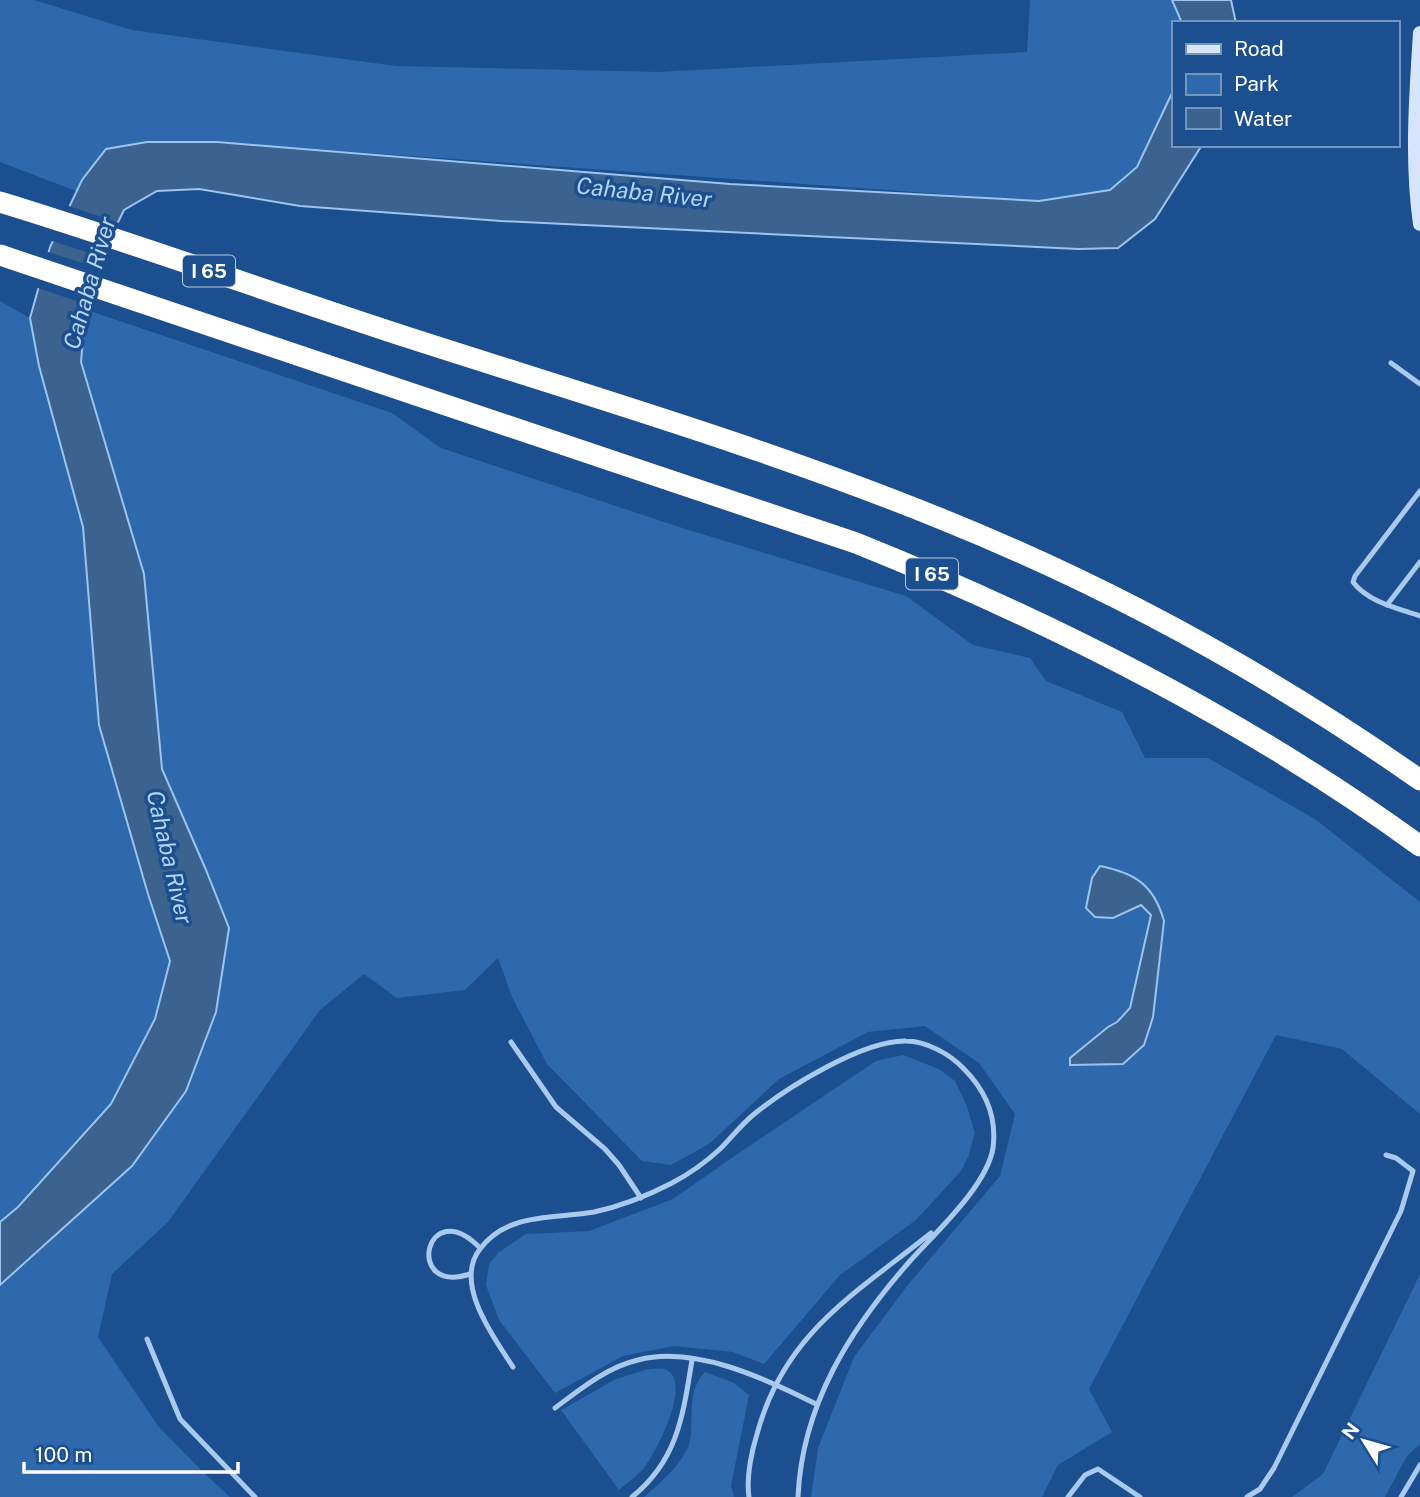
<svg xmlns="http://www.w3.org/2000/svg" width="1420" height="1497" font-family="'Public Sans',sans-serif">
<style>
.green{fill:#2e69ad}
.water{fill:#3c6290;stroke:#9cc4f0;stroke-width:2}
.pier{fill:#1b4f8f}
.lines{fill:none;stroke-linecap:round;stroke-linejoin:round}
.lane{stroke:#a9c9ee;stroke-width:5}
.secondary{stroke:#d6e6fa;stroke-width:14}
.highway{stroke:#fff;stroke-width:21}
.labels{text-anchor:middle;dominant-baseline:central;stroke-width:7;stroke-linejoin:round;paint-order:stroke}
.shield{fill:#1b4f8f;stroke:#bbcadd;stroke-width:2}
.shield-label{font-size:19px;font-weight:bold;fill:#fff}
.water-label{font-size:23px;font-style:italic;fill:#b5d3f5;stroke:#1b4f8f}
</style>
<rect width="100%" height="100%" fill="#1b4f8f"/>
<g class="green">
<polygon points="0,0 34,0 132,30 396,66 659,72 1027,52 1030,0 1172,0 1182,23 1173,23 1173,91 1136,167 1110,190 1039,201 217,142 106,149 82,180 76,191 0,162"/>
<polygon points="0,301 30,318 39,366 83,527 99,725 148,894 170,961 155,1019 111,1104 18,1207 0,1222"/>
<polygon points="87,310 392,413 441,448 679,527 906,596 973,645 1030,658 1046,681 1122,712 1145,758 1208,758 1315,819 1420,902 1420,1114 1342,1049 1276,1035 1089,1389 1112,1432 1058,1465 1042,1497 811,1497 818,1448 854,1357 907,1286 1000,1176 1015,1114 979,1063 925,1026 868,1032 779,1079 709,1144 671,1165 642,1161 547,1064 512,997 498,958 465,990 397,998 364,974 320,1010 168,1222 112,1274 98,1337 158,1426 204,1473 230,1497 0,1497 0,1285 132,1166 206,870 162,769 144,574 81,362"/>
<polygon points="903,1055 939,1069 955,1081 966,1104 975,1133 968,1157 961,1171 916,1220 840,1275 764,1364 733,1352 674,1346 623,1356 555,1393 499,1320 486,1285 489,1264 498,1253 526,1234 589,1231 673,1199 736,1155 876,1061"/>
<polygon points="1420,1274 1420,1444 1407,1456 1385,1497 1292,1497 1323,1474"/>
<path d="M 648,1369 C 652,1369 660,1368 664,1369 C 695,1378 656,1453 644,1468 C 637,1476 627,1483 619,1490 L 561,1410 L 616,1379 Z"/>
<path d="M 705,1372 L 734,1383 L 749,1395 L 731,1486 L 734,1497 L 644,1497 C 659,1484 686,1461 690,1441 C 694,1418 686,1392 705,1372 Z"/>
</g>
<g class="water">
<polygon points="1172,0 1231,0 1236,23 1182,23"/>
<polygon points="1173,91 1173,145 1202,145 1155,219 1118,248 1078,249 501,221 300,206 199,189 157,191 124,210 99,261 85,317 81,362 144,574 162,769 206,870 229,928 216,1012 186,1091 132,1166 0,1285 0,1222 18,1207 111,1104 155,1019 170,961 148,894 99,725 83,527 39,366 30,318 50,247 82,180 106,149 147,142 217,142 730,184 1039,201 1110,190 1137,167"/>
<path d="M 1100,866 C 1135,873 1154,885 1164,921 L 1153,1017 L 1144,1045 L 1123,1064 L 1070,1065 L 1070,1058 L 1108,1027 L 1117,1022 L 1130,1008 L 1151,915 L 1141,905 L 1113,918 L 1095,917 L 1086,908 L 1092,878 Z"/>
</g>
<g class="pier">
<polygon points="66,205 122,224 105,258 49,240"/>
<polygon points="45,251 101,269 91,306 35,287"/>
</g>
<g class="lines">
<g class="lane">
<polyline points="1391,363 1420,384"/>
<path d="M 1420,491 L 1355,576 L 1353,582 C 1368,602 1397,608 1420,616"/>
<polyline points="1387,605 1420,562"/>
<polyline points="511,1042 556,1107 605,1149 619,1165 641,1198"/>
<path d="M 470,1274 C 403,1296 426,1192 480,1248"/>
<polyline points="147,1339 180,1419 255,1497"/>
<path d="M 513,1367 C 494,1338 453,1283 480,1249 C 507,1212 555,1219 594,1212 C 622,1206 647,1196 672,1183 C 689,1174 706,1162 720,1149 C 731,1138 741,1125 753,1115 C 786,1088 863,1040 906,1041 C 926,1041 950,1054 964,1069 C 985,1090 997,1117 993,1148 C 987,1186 935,1233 910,1261 C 850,1329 802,1405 798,1497"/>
<path d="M 555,1408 C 579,1390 607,1367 638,1360 C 695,1345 766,1379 816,1404"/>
<path d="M 632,1497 C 678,1460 683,1415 692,1360"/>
<path d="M 749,1497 C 746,1476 751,1454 757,1434 C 784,1333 855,1294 931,1233"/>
<polyline points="1068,1497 1085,1475 1098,1469 1140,1497"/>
<polyline points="1247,1497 1260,1489 1274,1468 1401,1211 1413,1171 1396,1158 1386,1155"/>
<polyline points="1401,1497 1420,1465"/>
</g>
<path class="secondary" d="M 1420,33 C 1416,97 1411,160 1420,224"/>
<g class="highway">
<path d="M 0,202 C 141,245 279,296 419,341 C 593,397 769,449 939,518 C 1108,586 1271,675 1420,780"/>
<path d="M 0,255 L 856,543 C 1055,623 1247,720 1420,846"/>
</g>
</g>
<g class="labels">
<g class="shield">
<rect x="183" y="255.5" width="52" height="31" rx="5"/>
<rect x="906" y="558.5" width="52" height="31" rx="5"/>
</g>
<g class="shield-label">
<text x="209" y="271">I 65</text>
<text x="932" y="574">I 65</text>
</g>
<g class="water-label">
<text transform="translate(644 192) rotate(6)">Cahaba River</text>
<text transform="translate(89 283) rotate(-74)">Cahaba River</text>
<text transform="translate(170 857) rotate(77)">Cahaba River</text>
</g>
</g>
<rect x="1172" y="21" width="228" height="126" fill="#1b4f8f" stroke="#7695bc" stroke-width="2"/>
<rect x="1186" y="44" width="35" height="10" fill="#d6e6fa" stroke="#7695bc" stroke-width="2"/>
<text x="1234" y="56" font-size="21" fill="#ffffff">Road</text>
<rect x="1186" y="74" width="35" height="21" fill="#2e69ad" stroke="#7695bc" stroke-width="2"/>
<text x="1234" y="91" font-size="21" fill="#ffffff">Park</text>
<rect x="1186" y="108" width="35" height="21" fill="#3c6290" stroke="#7695bc" stroke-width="2"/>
<text x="1234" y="126" font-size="21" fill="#ffffff">Water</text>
<g transform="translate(1364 1441) rotate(307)" stroke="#1b4f8f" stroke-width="5" paint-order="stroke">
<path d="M0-5L12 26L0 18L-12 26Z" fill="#ffffff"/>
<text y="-10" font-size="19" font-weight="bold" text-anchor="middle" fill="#ffffff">N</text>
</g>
<path d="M24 1462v10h214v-10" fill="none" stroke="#ffffff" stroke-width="3.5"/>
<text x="35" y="1462" font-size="21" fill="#ffffff" stroke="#1b4f8f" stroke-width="5" paint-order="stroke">100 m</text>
</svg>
